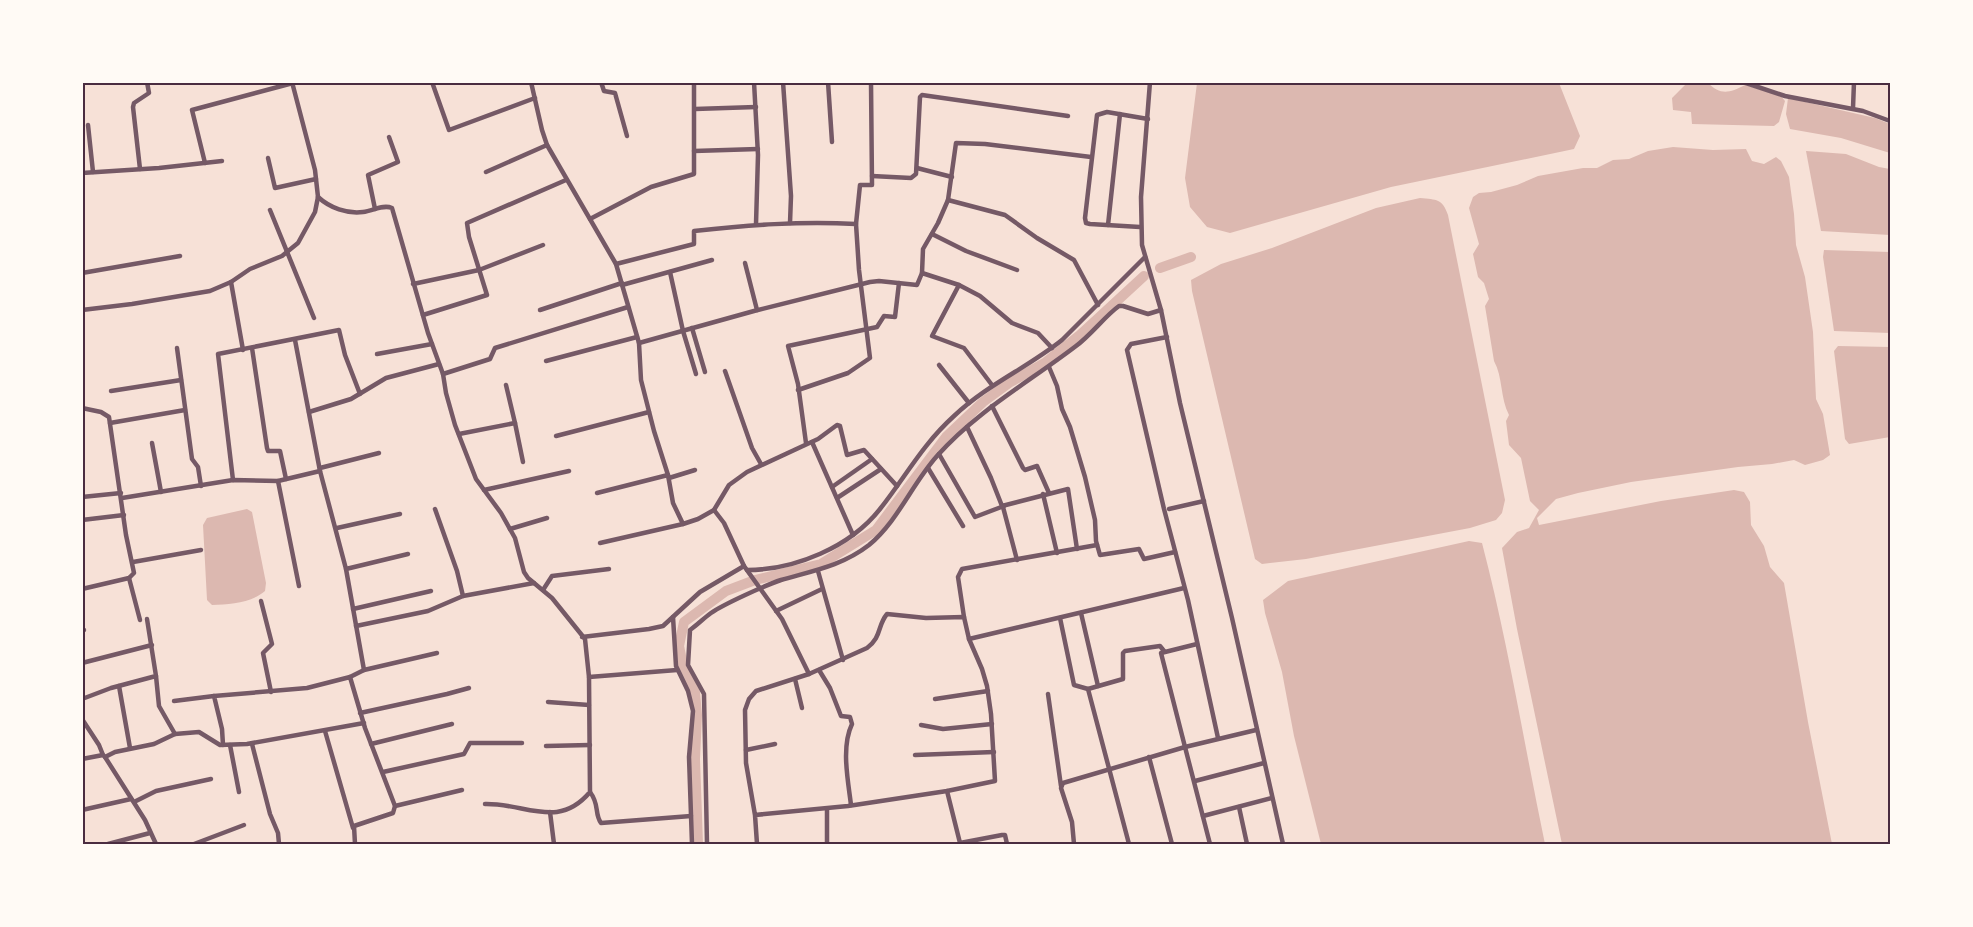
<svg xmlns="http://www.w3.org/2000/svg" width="1973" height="927" font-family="'DM Sans',sans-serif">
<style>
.water{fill:#dcb8b0}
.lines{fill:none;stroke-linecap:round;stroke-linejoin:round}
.canal{stroke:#dcb8b0;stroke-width:10}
.minor{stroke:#755966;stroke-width:4.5}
.neatline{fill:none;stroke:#4a2c40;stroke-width:2}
</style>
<rect width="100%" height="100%" fill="#f7e1d7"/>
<g class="water">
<path d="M 1707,82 C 1721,96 1729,93 1745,85 L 1781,96 L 1785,101 L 1779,122 L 1774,126 L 1692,124 L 1691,112 L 1673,110 L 1672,98 L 1687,83 Z"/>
<polygon points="1197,83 1559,83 1580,136 1574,149 1391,187 1230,233 1207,227 1190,207 1185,178"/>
<polygon points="1788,98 1875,118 1890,124 1890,153 1841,138 1790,129 1786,114"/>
<path d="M 1673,147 L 1713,150 L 1746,149 L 1752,161 L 1764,164 L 1776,157 L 1781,161 L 1789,177 L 1794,214 L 1796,245 L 1805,277 L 1813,332 L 1816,399 L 1823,414 L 1830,455 L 1823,460 L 1805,465 L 1794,460 L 1772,464 L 1738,467 L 1631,482 L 1578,493 L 1556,499 L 1537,518 L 1539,525 L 1661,501 L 1734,490 L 1744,492 L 1750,502 L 1751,525 L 1764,546 L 1770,567 L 1784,583 L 1808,722 L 1832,844 L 1562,844 L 1517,629 L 1502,548 L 1517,532 L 1529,528 L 1539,510 L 1530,501 L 1521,458 L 1509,445 L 1506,421 L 1509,415 C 1500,398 1503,377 1494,361 L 1485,306 L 1489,299 L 1484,283 L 1478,277 L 1473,254 L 1479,244 L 1469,208 L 1473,197 L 1479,193 L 1491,192 L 1517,185 L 1538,176 L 1583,168 L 1597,168 L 1613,160 L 1629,159 L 1648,151 Z"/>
<polygon points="1806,151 1846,154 1879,167 1890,169 1890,235 1821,231"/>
<path d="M 1420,198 C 1437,200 1442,198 1448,215 L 1505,500 L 1502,513 L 1496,520 L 1470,528 L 1306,559 L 1262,564 L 1255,559 L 1192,291 L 1191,280 L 1221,264 L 1272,248 L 1376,208 Z"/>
<polygon points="1824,250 1890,252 1890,333 1834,331 1823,257"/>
<polygon points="1838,346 1890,347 1890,437 1849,444 1845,439 1834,351"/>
<path d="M 247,509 L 252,512 L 266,583 L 265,591 C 251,603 230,604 212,605 L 207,600 L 203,525 L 207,518 Z"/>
<path d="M 1469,541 L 1482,543 C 1508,642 1524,744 1545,844 L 1321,844 L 1294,736 L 1282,672 L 1265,613 L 1263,600 L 1288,581 Z"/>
</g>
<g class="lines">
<g class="canal">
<polyline points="1160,268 1191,257"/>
<polyline points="698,844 695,759 697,715 695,692 684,670 679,646 684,622 726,591 755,580 821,564 876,530 946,437 983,402 1009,383 1046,362 1080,335 1144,276"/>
</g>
<g class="minor">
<polyline points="432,82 449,130 535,98"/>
<polyline points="531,82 542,130 547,145 616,264 639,343 641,380 654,431 668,475 673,503 683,524 698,519 714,510 729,485 747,472 818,439 837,425 840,426 847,455 864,450 897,486"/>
<polyline points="601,82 604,91 615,93 627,136"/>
<polyline points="754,82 758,155 756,224"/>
<polyline points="783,82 791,196 790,223"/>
<polyline points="828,82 832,142"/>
<polyline points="1150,82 1141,197 1142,245 1161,310 1180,403 1232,618 1283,844"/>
<polyline points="1743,82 1785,96 1863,111 1890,121"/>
<polyline points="1853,108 1854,82"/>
<polyline points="695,109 756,107"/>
<polyline points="88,125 93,172"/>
<polyline points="694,151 758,149"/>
<polyline points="268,158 275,188 316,179"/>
<polyline points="205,163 192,110 293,83"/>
<polyline points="917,168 952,177"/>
<polyline points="140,169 133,107 134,103 149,93 147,82"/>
<polyline points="486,172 547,145"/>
<polyline points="82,173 159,168 222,161"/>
<polyline points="872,176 911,178 916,174 920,97 922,95 1068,116"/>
<path d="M 318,197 C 330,208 347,214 363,212 C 373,211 383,204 392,208 L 428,333 L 443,374 L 446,393 L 455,425 L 476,479 L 501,513 L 515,538 L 524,572 L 528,578 L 552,598 L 585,639 L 589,677 L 590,792 C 558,830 526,803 485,804"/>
<polyline points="948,200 1005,215 1037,238 1074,260 1098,305"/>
<polyline points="375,209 368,175 398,162 389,137"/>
<polyline points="270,210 314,318"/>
<polyline points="590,219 651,187 694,174 694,82"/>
<polyline points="856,224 860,185 872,185 871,82"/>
<polyline points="1108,225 1120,114"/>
<polyline points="1140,227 1090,224 1086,223 1085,218 1097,115 1107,112 1148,119"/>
<polyline points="932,234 966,251 1017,270"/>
<polyline points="745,263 757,310"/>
<path d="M 616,264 L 694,244 L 694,231 C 750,225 799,221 856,224 L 859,270 L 870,358 L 848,373 L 798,390"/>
<polyline points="670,272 683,331 696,374"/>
<polyline points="82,273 180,256"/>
<polyline points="922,273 923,249 938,223 948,200 956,143 985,144 1091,157"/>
<polyline points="231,282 243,350"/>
<polyline points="413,284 479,270 543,245"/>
<polyline points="622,285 712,260"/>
<polyline points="959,285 932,336 964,348 992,385"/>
<polyline points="82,310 132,304 210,291 231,282 250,269 282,256 298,243 315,212 318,197 315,170 292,82"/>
<polyline points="540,310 622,283"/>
<polyline points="423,315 487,295 469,237 467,223 566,180"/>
<polyline points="692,328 705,372"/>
<polyline points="1167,337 1131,344 1127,350 1164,509 1188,600 1218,738"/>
<polyline points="295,340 320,471 346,569 364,670"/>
<polyline points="639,343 754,311 870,282 879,281 917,285 922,273 959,285 980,296 1012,323 1038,333 1052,348"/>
<polyline points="177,348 192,459 198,467 201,486"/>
<polyline points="252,348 267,448 268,451 280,451 286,479"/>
<polyline points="377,354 432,344"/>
<polyline points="546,361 637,337"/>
<polyline points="939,365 969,403"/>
<polyline points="1049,367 1057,386 1062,409 1070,427 1085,477 1095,520 1096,541 1100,555 1139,549 1144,559 1175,552"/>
<polyline points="725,371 752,448 761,464"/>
<polyline points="443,374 490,359 495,348 628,307"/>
<polyline points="111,391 181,380"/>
<polyline points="992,406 1023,468 1025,470 1037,466 1049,493"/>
<polyline points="82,408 101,412 109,417 126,535 134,573 129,578 82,589"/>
<polyline points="309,412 351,399 386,378 439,364"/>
<polyline points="110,423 185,410"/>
<polyline points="515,423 523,462"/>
<polyline points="967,427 991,478 1002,506 1068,489 1077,549"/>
<polyline points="459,434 515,423 506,385"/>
<polyline points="556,436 649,412"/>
<polyline points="812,442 853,535"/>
<polyline points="152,443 161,492"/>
<polyline points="806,443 798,384 788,346 877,327 884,316 895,317 899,283"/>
<polyline points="939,454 975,517 1004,506"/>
<polyline points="320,468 379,453"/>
<polyline points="928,468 963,526"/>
<polyline points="669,478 695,470"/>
<polyline points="233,480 218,354 339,330 345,355 360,394"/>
<polyline points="278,481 299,586"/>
<polyline points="832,487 872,459"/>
<polyline points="484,490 569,471"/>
<polyline points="597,493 668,475"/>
<polyline points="1043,494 1057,553"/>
<polyline points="82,497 121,493"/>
<polyline points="122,498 233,480 278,481 320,471"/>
<polyline points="837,498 881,469"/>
<polyline points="1003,507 1017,560"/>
<polyline points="435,509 457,571 463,596"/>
<polyline points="1169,509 1204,501"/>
<polyline points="714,510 724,523 744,566 782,619 809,674"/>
<polyline points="82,520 124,515"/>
<polyline points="337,528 400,514"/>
<polyline points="510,529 547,518"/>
<polyline points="600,543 683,524"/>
<polyline points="133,562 201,550"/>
<polyline points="346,569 408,554"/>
<path d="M 747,570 C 795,570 850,547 880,509 C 906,476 922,445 954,416 C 988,384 1027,368 1062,340 L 1145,257"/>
<polyline points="818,571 843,660"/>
<polyline points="129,578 140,620"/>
<polyline points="543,590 552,576 609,569"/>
<polyline points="261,601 272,644 263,653 271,692"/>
<polyline points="353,609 431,591"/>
<polyline points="776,611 822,589"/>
<polyline points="1081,613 1098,686"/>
<polyline points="673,617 676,666 688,691 693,711 689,757 692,844"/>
<polyline points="964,617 958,577 962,569 1097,545"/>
<polyline points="1060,618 1074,685 1088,689"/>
<polyline points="356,626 428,611 463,596 534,583"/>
<polyline points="82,630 84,630"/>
<polyline points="582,637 649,629 663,626 700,592 744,566"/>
<polyline points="969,639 1184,588"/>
<polyline points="1197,644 1161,653 1185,747 1256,730"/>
<polyline points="82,663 152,645"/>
<path d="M 819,670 L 830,688 L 841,716 L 850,717 L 852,724 C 841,747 848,780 851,805"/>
<polyline points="156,676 159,706 175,734"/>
<polyline points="350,677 364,670 437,653"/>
<polyline points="589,677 677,670"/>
<polyline points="795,679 802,708"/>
<polyline points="119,686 130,748"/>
<polyline points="1048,694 1061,786"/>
<polyline points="82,699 111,688 156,676 147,619"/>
<polyline points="935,699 988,691"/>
<polyline points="174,701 214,696"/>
<polyline points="548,702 589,705"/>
<polyline points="360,713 447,694 469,688"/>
<polyline points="82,719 99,745 103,755"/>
<polyline points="921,725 943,729 992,724"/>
<polyline points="325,731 353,828"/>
<polyline points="252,744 270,814 278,833 279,844"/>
<polyline points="371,744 452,724"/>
<polyline points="223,745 222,729 214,696 307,688 350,677 365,728 395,806 393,813 354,826 355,844"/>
<polyline points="230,745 239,792"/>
<polyline points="546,746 590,745"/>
<polyline points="746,750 775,744"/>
<polyline points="915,755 994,752"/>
<polyline points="105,757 115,752 154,744 175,734 199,732 220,745 247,744 364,723"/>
<polyline points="1149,757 1172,844"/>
<polyline points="82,759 103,755 105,757 145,820 156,844"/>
<polyline points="383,772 464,754 470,743 522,743"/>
<polyline points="1195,781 1264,763"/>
<polyline points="947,791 960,843 1002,835 1005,835 1007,844"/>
<path d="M 590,792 C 600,805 594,813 601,823 L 691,816"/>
<polyline points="134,802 156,791 211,779"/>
<polyline points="395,806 462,790"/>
<polyline points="1239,807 1247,844"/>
<polyline points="827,809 827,844"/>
<polyline points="82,810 131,799"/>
<polyline points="550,812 554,844"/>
<path d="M 755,815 L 848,806 L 947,791 L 995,781 L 991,714 L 987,686 L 982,669 L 969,639 L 964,617 L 926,618 L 887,614 C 877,626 882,637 867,648 L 809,674 L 756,691 L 749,699 L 745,710 L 746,763 L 755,815 L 757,844"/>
<polyline points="1203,816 1272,798"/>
<polyline points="108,844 150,833"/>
<polyline points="194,844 244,825"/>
<path d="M 707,844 L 704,694 L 688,665 L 690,630 C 697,625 704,618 711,613 C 724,604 766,585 781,580 C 812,571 842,566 869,545 C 898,521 912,484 937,456 C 977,411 1029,382 1076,346 C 1091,335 1105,316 1119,306 L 1123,306 L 1148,314 L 1161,310"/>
<polyline points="1074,844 1072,822 1061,788 1063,783 1185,747 1210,844"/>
<polyline points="1129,844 1088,689 1123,679 1123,653 1125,651 1160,646 1164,651"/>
</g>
</g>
<rect width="1973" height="927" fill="none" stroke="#fffaf5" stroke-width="168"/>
<rect x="84" y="84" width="1805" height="759" class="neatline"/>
</svg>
